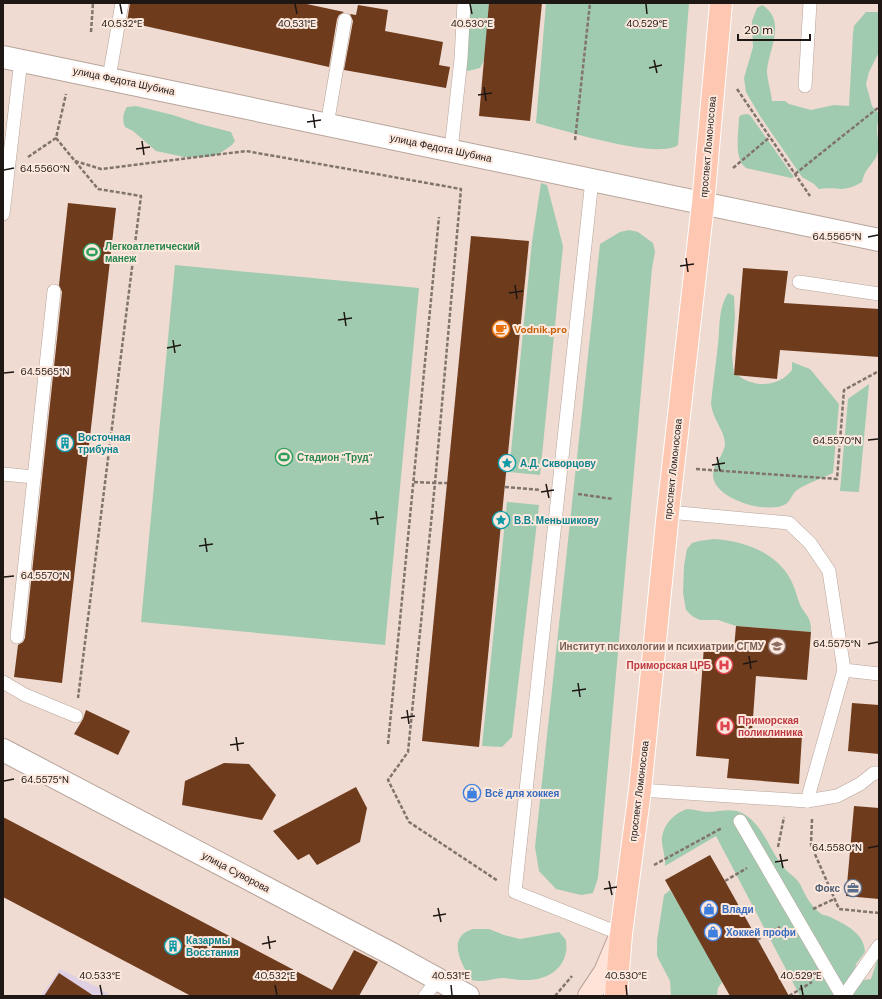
<svg xmlns="http://www.w3.org/2000/svg" width="882" height="999" font-family="'DM Sans',sans-serif">
<style>
.industrial{fill:#dfd0e3}
.green{fill:#a1cbb0}
.building{fill:#6f3b1d}
.lines{fill:none;stroke-linecap:round;stroke-linejoin:round}
.service-casing{stroke:#b7a49a;stroke-width:14}
.minor-casing{stroke:#b7a49a;stroke-width:24}
.secondary-casing{stroke:#b7a49a;stroke-width:24}
.primary-casing{stroke:#fff;stroke-width:24}
.path{stroke:#81746d;stroke-width:2.5;stroke-dasharray:4 2;stroke-linecap:butt}
.service{stroke:#fff;stroke-width:13}
.minor{stroke:#fff;stroke-width:22}
.secondary{stroke:#ffe3d8;stroke-width:22}
.primary{stroke:#fec7b1;stroke-width:22}
.ticks{fill:none;stroke:#1e1713;stroke-width:1.5}
.labels{text-anchor:middle;dominant-baseline:central;stroke-width:4;stroke-linejoin:round;paint-order:stroke}
.street-label{font-size:10px;fill:#1e1713;stroke:#fde8de}
.leisure-label{font-size:10px;font-weight:bold;fill:#27864d;stroke:#fde8de;text-anchor:start}
.food-label{font-size:10px;font-weight:bold;fill:#c56008;stroke:#fde8de;text-anchor:start}
.culture-label{font-size:10px;font-weight:bold;fill:#0d838f;stroke:#fde8de;text-anchor:start}
.education-label{font-size:10px;font-weight:bold;fill:#785e54;stroke:#fde8de;text-anchor:end}
.health-label{font-size:10px;font-weight:bold;fill:#be3a42;stroke:#fde8de;text-anchor:end}
.shop-label{font-size:10px;font-weight:bold;fill:#366cbe;stroke:#fde8de;text-anchor:start}
.service-label{font-size:10px;font-weight:bold;fill:#4e5e75;stroke:#fde8de;text-anchor:end}
.ticks-label{font-size:10px;text-anchor:middle;fill:#1e1713;stroke:#fde8de;stroke-width:4;stroke-linejoin:round;paint-order:stroke}
</style>
<rect width="100%" height="100%" fill="#efdbd1"/>
<polygon class="industrial" points="60,969 99,988 111,996 41,996"/>
<g class="green">
<polygon points="467,3 491,3 486,56 480,68 468,71 465,70"/>
<path d="M 546,3 L 689,3 L 678,145 C 657,160 563,130 536,123 Z"/>
<path d="M 762,5 C 787,20 769,49 767,70 C 767,80 771,91 772,101 L 785,101 L 789,104 L 811,110 L 834,105 L 849,106 L 853,33 L 854,26 L 866,12 L 879,12 L 879,52 L 869,72 L 866,84 L 872,106 L 879,114 C 879,119 877,124 877,129 C 877,138 881,148 876,157 C 870,168 866,167 862,182 C 841,194 840,186 819,189 L 814,184 L 802,177 L 760,116 L 746,92 L 744,78 L 753,47 L 752,21 L 757,8 Z"/>
<path d="M 136,106 L 173,115 L 200,124 L 231,132 L 235,141 L 232,145 L 219,154 L 208,157 L 184,157 L 156,151 L 133,131 L 125,127 C 122,120 123,113 127,107 Z"/>
<path d="M 747,114 L 750,115 L 794,177 L 791,178 L 746,168 C 733,158 739,132 739,117 L 741,115 Z"/>
<polygon points="541,183 547,185 563,246 540,475 509,472 532,242"/>
<polygon points="629,230 638,232 653,243 655,252 652,268 598,878 593,893 581,895 556,889 539,871 535,847 600,244 620,232"/>
<polygon points="175,265 419,288 385,645 141,622"/>
<path d="M 728,293 L 734,296 L 735,318 L 732,355 L 734,375 L 736,374 C 753,388 778,388 792,370 L 792,362 L 810,369 L 839,404 L 833,473 C 825,477 800,486 795,492 C 792,495 790,501 786,504 C 768,515 712,499 713,474 C 713,463 725,455 725,443 C 724,429 712,419 711,403 C 713,383 716,364 718,344 C 720,326 718,309 728,293 Z"/>
<polygon points="869,384 859,492 840,491 848,399"/>
<polygon points="507,502 539,505 512,737 502,747 482,746"/>
<path d="M 714,539 C 746,541 782,554 794,587 C 796,592 797,597 799,602 C 804,615 812,616 811,632 L 736,626 L 718,620 L 700,620 L 692,616 L 686,610 L 683,593 L 684,566 L 687,549 L 692,543 L 699,541 Z"/>
<path d="M 687,809 C 694,809 701,812 708,812 C 721,812 732,807 744,814 C 765,827 770,853 786,870 C 791,875 798,879 801,886 C 805,895 811,906 820,913 C 822,915 825,915 828,916 C 844,924 864,932 865,952 L 856,964 L 855,971 L 864,980 L 871,979 L 879,955 L 879,996 L 800,996 L 716,836 L 665,866 C 666,856 661,846 662,837 C 664,823 675,813 687,809 Z"/>
<polygon points="670,890 721,975 722,982 718,988 717,996 671,996 670,981 657,956 657,940 664,895"/>
<path d="M 473,929 L 489,929 L 504,935 L 520,939 L 559,932 L 566,940 C 566,944 567,949 566,952 C 562,973 542,981 523,980 C 516,980 509,978 502,978 C 491,979 482,983 471,980 C 461,963 446,937 473,929 Z"/>
</g>
<g class="building">
<polygon points="130,3 302,3 344,12 339,15 337,19 329,67 127,22"/>
<polygon points="489,3 542,3 530,121 479,116"/>
<polygon points="358,5 388,10 385,31 443,42 439,65 450,67 446,88 344,70 353,21 350,14 356,15"/>
<polygon points="68,203 116,208 62,683 14,677 18,645 23,642 25,638 62,292 59,285"/>
<polygon points="471,236 529,241 479,747 422,741"/>
<polygon points="743,268 788,271 784,303 879,309 879,357 780,350 777,379 734,375"/>
<polygon points="736,626 811,632 807,680 756,676 752,732 802,735 799,784 727,778 729,759 696,756 704,646 734,649"/>
<polygon points="852,703 879,705 879,754 848,751"/>
<polygon points="86,710 130,731 118,755 74,734 83,719"/>
<polygon points="224,763 249,764 276,795 262,820 182,805 185,781"/>
<polygon points="356,787 367,808 360,842 317,865 309,854 298,860 273,831"/>
<polygon points="854,806 879,808 879,899 846,896"/>
<polygon points="3,817 332,990 354,950 378,962 359,996 191,996 3,897"/>
<polygon points="710,855 725,881 789,996 730,996 665,880"/>
<polygon points="59,973 94,996 44,996"/>
</g>
<g class="lines">
<defs>
<g id="service">
<polyline points="109,78 122,3"/>
<polyline points="805,86 810,3"/>
<polyline points="327,125 345,20"/>
<polyline points="451,150 461,59 464,3"/>
<polyline points="592,180 515,892 621,934"/>
<polyline points="3,214 21,60"/>
<polyline points="799,282 879,294"/>
<polyline points="3,474 34,477"/>
<polyline points="668,512 789,523 810,543 829,571 844,670 879,674"/>
<polyline points="17,637 54,291"/>
<polyline points="3,682 25,695 76,716"/>
<polyline points="640,790 807,801 837,796 860,784 874,773 879,773"/>
<polyline points="807,801 844,670"/>
<polyline points="740,821 842,996"/>
<polyline points="425,996 438,979"/>
<polyline points="844,996 879,946"/>
</g>
<g id="minor">
<polyline points="3,57 879,240"/>
<polyline points="3,750 392,954 468,996"/>
</g>
<polyline id="secondary" points="589,996 605,972 619,939"/>
<polyline id="primary" points="616,996 621,934 640,790 668,512 703,204 721,3"/>
</defs>
<use href="#service" class="service-casing"/>
<use href="#minor" class="minor-casing"/>
<use href="#secondary" class="secondary-casing"/>
<use href="#primary" class="primary-casing"/>
<g class="path">
<polyline points="91,32 93,3"/>
<polyline points="737,89 810,196"/>
<polyline points="56,138 98,189 141,196 78,698"/>
<polyline points="575,140 590,3"/>
<polyline points="28,157 56,138 66,94"/>
<polyline points="75,161 101,169 246,151 461,189 435,483 447,483"/>
<polyline points="733,168 770,137"/>
<polyline points="795,174 879,107"/>
<polyline points="696,469 837,479 844,390 879,371"/>
<polyline points="414,482 435,483 408,752 388,780 409,822 498,881"/>
<polyline points="505,487 541,490"/>
<polyline points="578,494 613,499"/>
<polyline points="388,744 439,217"/>
<polyline points="812,819 811,845 839,909 879,913"/>
<polyline points="778,847 784,817"/>
<polyline points="654,865 722,828"/>
<polyline points="725,881 747,868"/>
<polyline points="813,909 834,899"/>
<polyline points="757,940 780,927"/>
<polyline points="555,996 572,976"/>
<polyline points="789,996 812,982"/>
</g>
<use href="#service" class="service"/>
<use href="#minor" class="minor"/>
<use href="#secondary" class="secondary"/>
<use href="#primary" class="primary"/>
</g>
<path class="ticks" d="M 120,4 L 122,14M 295,4 L 297,14M 470,4 L 472,14M 646,4 L 647,14M 654,60 L 657,73M 649,68 L 662,65M 484,87 L 486,101M 478,95 L 492,93M 313,114 L 315,128M 307,122 L 321,120M 142,141 L 144,155M 136,149 L 150,147M 4,170 L 14,168M 868,237 L 878,235M 686,258 L 688,272M 680,266 L 694,264M 515,285 L 517,299M 509,293 L 523,291M 344,312 L 346,326M 338,320 L 352,318M 173,340 L 175,353M 167,348 L 181,345M 4,373 L 14,372M 868,440 L 878,439M 717,457 L 720,471M 712,465 L 725,463M 546,484 L 549,498M 541,492 L 554,490M 376,511 L 378,525M 370,519 L 384,517M 205,538 L 207,552M 199,546 L 213,544M 4,577 L 14,576M 868,644 L 878,642M 749,656 L 751,669M 743,664 L 757,661M 578,683 L 580,697M 572,691 L 586,689M 407,710 L 409,724M 401,718 L 415,716M 236,737 L 238,751M 230,745 L 244,743M 4,781 L 14,779M 868,848 L 878,846M 780,854 L 783,868M 775,862 L 788,860M 609,881 L 612,895M 604,889 L 617,887M 438,908 L 441,922M 433,916 L 446,914M 268,936 L 270,949M 262,944 L 276,941M 100,985 L 102,995M 275,985 L 277,995M 451,985 L 452,995M 626,985 L 627,995M 801,985 L 803,995"/>
<defs>
<symbol id="stadium-ring" viewBox="-11 -11 22 22"><circle r="9.5" fill="#fde8de" stroke="#2e9e5b" stroke-width="1.5"/><path d="M0-5a6.5 5 0 1 0 0 10a6.5 5 0 1 0 0-10ZM-3.5-1.8h7v3.6h-7Z" fill="#2e9e5b"/></symbol>
<symbol id="cafe-ring" viewBox="-11 -11 22 22"><circle r="9.5" fill="#fde8de" stroke="#e8710a" stroke-width="1.5"/><path d="M-5.5-4.5H6V0H3Q3 3.5 0 3.5H-2.5Q-5.5 3.5-5.5 0ZM3-3.2v2h1.7v-2ZM-6 4.5H4V6H-6Z" fill="#e8710a"/></symbol>
<symbol id="building-ring" viewBox="-11 -11 22 22"><circle r="9.5" fill="#fde8de" stroke="#0f9aa8" stroke-width="1.5"/><path d="M-4-6H4V6H1V3H-1V6H-4ZM-2.5-4.3h1.7v1.8h-1.7ZM.8-4.3h1.7v1.8H.8ZM-2.5-1h1.7V.8h-1.7ZM.8-1h1.7V.8H.8Z" fill="#0f9aa8"/></symbol>
<symbol id="sight-ring" viewBox="-11 -11 22 22"><circle r="9.5" fill="#fde8de" stroke="#0f9aa8" stroke-width="1.5"/><path d="M0-6L1.8-2.2L6-1.7L2.9 1.2L3.7 5.4L0 3.3L-3.7 5.4L-2.9 1.2L-6-1.7L-1.8-2.2Z" fill="#0f9aa8"/></symbol>
<symbol id="university-ring" viewBox="-11 -11 22 22"><circle r="9.5" fill="#fde8de" stroke="#8d6e63" stroke-width="1.5"/><path d="M0-5L7-2L0 1L-7-2ZM-4 1L0 2.5L4 1V4Q0 6-4 4Z" fill="#8d6e63"/></symbol>
<symbol id="hospital-ring" viewBox="-11 -11 22 22"><circle r="9.5" fill="#fde8de" stroke="#e0444e" stroke-width="1.5"/><path d="M-5-5h3v3.5h4V-5h3V5h-3V1.5h-4V5h-3Z" fill="#e0444e"/></symbol>
<symbol id="shop-ring" viewBox="-11 -11 22 22"><circle r="9.5" fill="#fde8de" stroke="#3f7fe0" stroke-width="1.5"/><path d="M-5-2.5h2.3a2.7 3.5 0 0 1 5.4 0H5L5.5 6h-11ZM-1.5-2.5h3a1.5 2.3 0 0 0-3 0Z" fill="#3f7fe0"/></symbol>
<symbol id="office-ring" viewBox="-11 -11 22 22"><circle r="9.5" fill="#fde8de" stroke="#5c6f8a" stroke-width="1.5"/><path d="M-6-3h4V-5.5h4V-3h4V5H-6ZM-1-4.5V-3h2v-1.5ZM-6 0V1H6V0Z" fill="#5c6f8a"/></symbol>
</defs>
<g fill-rule="evenodd">
<use href="#stadium-ring" x="82" y="242" width="20" height="20"/>
<use href="#cafe-ring" x="491" y="319" width="20" height="20"/>
<use href="#building-ring" x="55" y="433" width="20" height="20"/>
<use href="#stadium-ring" x="274" y="447" width="20" height="20"/>
<use href="#sight-ring" x="497" y="453" width="20" height="20"/>
<use href="#sight-ring" x="491" y="510" width="20" height="20"/>
<use href="#university-ring" x="767" y="636" width="20" height="20"/>
<use href="#hospital-ring" x="714" y="655" width="20" height="20"/>
<use href="#hospital-ring" x="715" y="716" width="20" height="20"/>
<use href="#shop-ring" x="462" y="783" width="20" height="20"/>
<use href="#office-ring" x="843" y="878" width="20" height="20"/>
<use href="#shop-ring" x="699" y="899" width="20" height="20"/>
<use href="#shop-ring" x="703" y="922" width="20" height="20"/>
<use href="#building-ring" x="163" y="936" width="20" height="20"/>
</g>
<g class="labels">
<g class="street-label">
<text transform="translate(124 81) rotate(12)">улица Федота Шубина</text>
<text transform="translate(708 147) rotate(-85)">проспект Ломоносова</text>
<text transform="translate(441 148) rotate(12)">улица Федота Шубина</text>
<text transform="translate(673 469) rotate(-84)">проспект Ломоносова</text>
<text transform="translate(639 791) rotate(-83)">проспект Ломоносова</text>
<text transform="translate(236 872) rotate(28)">улица Суворова</text>
</g>
<g class="leisure-label">
<text x="105" y="246">Легкоатлетический<tspan x="105" dy="12">манеж</tspan></text>
<text x="297" y="457">Стадион "Труд"</text>
</g>
<g class="food-label">
<text x="514" y="329">Vodnik.pro</text>
</g>
<g class="culture-label">
<text x="78" y="437">Восточная<tspan x="78" dy="12">трибуна</tspan></text>
<text x="520" y="463">А.Д. Скворцову</text>
<text x="514" y="520">В.В. Меньшикову</text>
<text x="186" y="940">Казармы<tspan x="186" dy="12">Восстания</tspan></text>
</g>
<g class="education-label">
<text x="764" y="646">Институт психологии и психиатрии СГМУ</text>
</g>
<g class="health-label">
<text x="711" y="665">Приморская ЦРБ</text>
<text x="738" y="720" text-anchor="start">Приморская<tspan x="738" dy="12">поликлиника</tspan></text>
</g>
<g class="shop-label">
<text x="485" y="793">Всё для хоккея</text>
<text x="722" y="909">Влади</text>
<text x="726" y="932">Хоккей профи</text>
</g>
<g class="service-label">
<text x="840" y="888">Фокс</text>
</g>
</g>
<g class="ticks-label">
<text x="647" y="27">40.529°E</text>
<text x="122" y="27">40.532°E</text>
<text x="297" y="27">40.531°E</text>
<text x="472" y="27">40.530°E</text>
<text x="45" y="172">64.5560°N</text>
<text x="837" y="240">64.5565°N</text>
<text x="45" y="375">64.5565°N</text>
<text x="837" y="444">64.5570°N</text>
<text x="45" y="579">64.5570°N</text>
<text x="837" y="647">64.5575°N</text>
<text x="45" y="783">64.5575°N</text>
<text x="837" y="851">64.5580°N</text>
<text x="100" y="979">40.533°E</text>
<text x="275" y="979">40.532°E</text>
<text x="451" y="979">40.531°E</text>
<text x="626" y="979">40.530°E</text>
<text x="801" y="979">40.529°E</text>
</g>
<rect width="882" height="999" fill="none" stroke="#1e1713" stroke-width="8"/>
<path d="M738 34v6h72v-6" fill="none" stroke="#1e1713" stroke-width="2"/>
<text x="744" y="34" font-size="12" fill="#1e1713" stroke="#fde8de" stroke-width="3" paint-order="stroke">20 m</text>
</svg>
